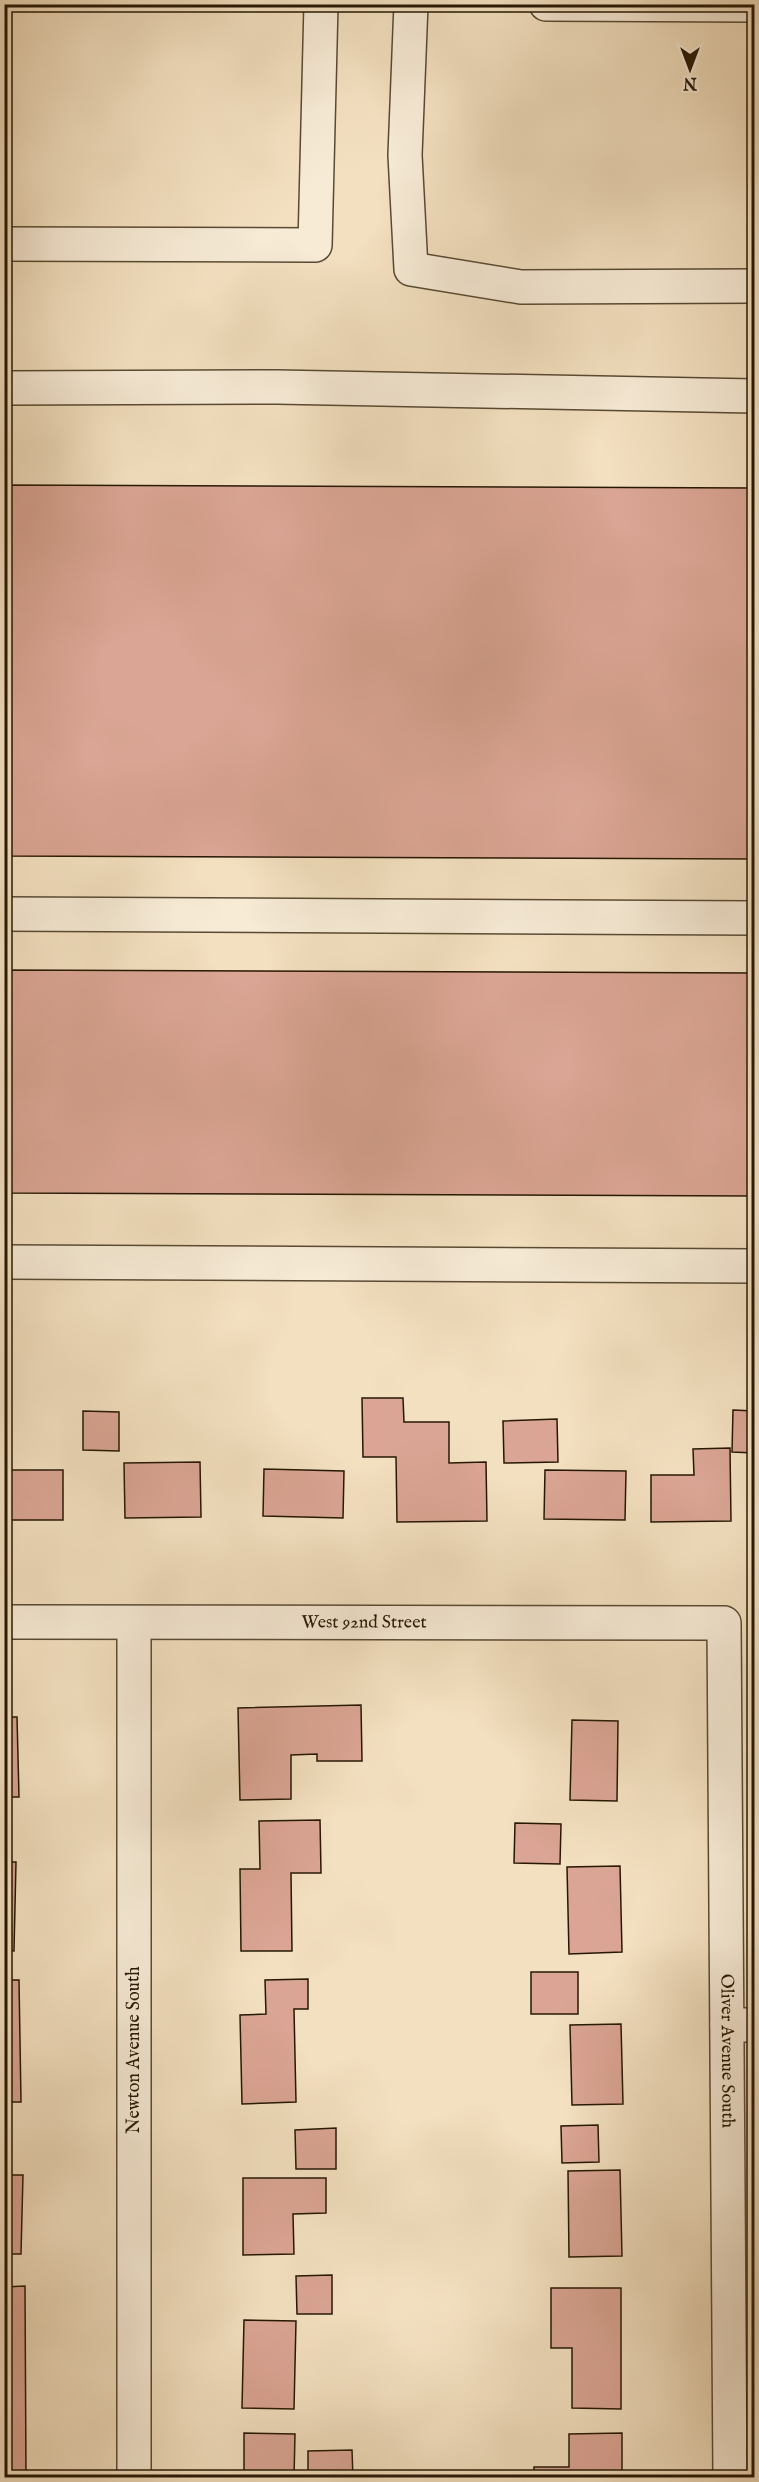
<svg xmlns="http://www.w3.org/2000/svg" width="759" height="2482" font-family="'IM FELL English',serif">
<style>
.building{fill:#daa594;stroke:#261804;stroke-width:1.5}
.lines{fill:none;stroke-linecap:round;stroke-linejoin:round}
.minor-casing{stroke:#594a33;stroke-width:36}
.minor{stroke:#f7ebd6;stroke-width:33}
.labels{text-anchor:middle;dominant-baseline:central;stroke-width:4.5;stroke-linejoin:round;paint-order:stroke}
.street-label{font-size:18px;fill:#261804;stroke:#f7ebd6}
</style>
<rect width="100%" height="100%" fill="#f3e0c0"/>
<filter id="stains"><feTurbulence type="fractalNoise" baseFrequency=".00333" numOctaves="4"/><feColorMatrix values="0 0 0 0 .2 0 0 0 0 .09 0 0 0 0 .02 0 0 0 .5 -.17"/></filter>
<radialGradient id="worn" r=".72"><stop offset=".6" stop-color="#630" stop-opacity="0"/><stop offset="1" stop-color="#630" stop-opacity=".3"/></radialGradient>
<g class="building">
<polygon points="4,485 754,488 754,859 4,856"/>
<polygon points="4,970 754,973 754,1196 4,1193"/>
<polygon points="362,1398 403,1398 404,1422 449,1422 449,1463 486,1462 487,1521 397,1522 396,1457 363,1457"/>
<polygon points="733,1410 754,1411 754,1453 732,1452"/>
<polygon points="83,1411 119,1412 119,1451 83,1450"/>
<polygon points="557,1419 558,1462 504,1463 503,1421"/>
<polygon points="730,1448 731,1521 651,1522 651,1475 694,1475 693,1449"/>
<polygon points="200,1462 201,1517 125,1518 124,1463"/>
<polygon points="264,1469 344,1471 343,1518 263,1516"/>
<rect x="4" y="1470" width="59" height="50"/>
<polygon points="545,1470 626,1471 625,1520 544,1519"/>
<polygon points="361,1705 362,1761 317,1761 317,1754 291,1755 291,1799 240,1800 238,1708"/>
<polygon points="4,1717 17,1717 19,1797 4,1797"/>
<polygon points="572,1720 618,1721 617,1801 570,1800"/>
<polygon points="320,1820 321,1873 291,1873 292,1951 241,1951 240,1869 260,1869 259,1821"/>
<polygon points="515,1823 561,1824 560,1864 514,1863"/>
<polygon points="4,1862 16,1862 14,1951 4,1950"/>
<polygon points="620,1866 622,1952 569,1954 567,1867"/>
<rect x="531" y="1972" width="47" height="42"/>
<polygon points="308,1979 308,2009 294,2009 296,2102 242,2104 240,2015 266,2014 265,1980"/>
<polygon points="4,1980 19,1980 21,2102 4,2102"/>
<polygon points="621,2024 623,2104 572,2105 570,2025"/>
<polygon points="598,2125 599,2162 562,2163 561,2126"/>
<polygon points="336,2128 336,2169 296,2169 295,2130"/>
<polygon points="620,2170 622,2256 569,2257 568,2171"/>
<polygon points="4,2175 23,2175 21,2254 4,2254"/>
<polygon points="243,2178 326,2178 326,2213 293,2214 294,2254 243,2255"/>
<polygon points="332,2275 332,2314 297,2314 296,2276"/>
<polygon points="25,2286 26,2478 4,2478 4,2287"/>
<polygon points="551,2288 621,2288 621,2409 572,2408 572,2348 551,2348"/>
<polygon points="244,2320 296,2321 294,2409 242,2408"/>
<polygon points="244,2433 295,2434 294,2478 244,2478"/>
<polygon points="622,2433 622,2478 534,2478 534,2467 569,2467 569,2434"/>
<polygon points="352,2450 353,2478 308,2478 308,2451"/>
</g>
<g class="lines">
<defs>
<g id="minor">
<polyline points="411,4 405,155 411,269 521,287 754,286"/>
<polyline points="546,4 754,5"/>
<polyline points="4,244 315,245 321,4"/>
<polyline points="4,388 277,387 754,396"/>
<polyline points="4,914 754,918"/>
<polyline points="4,1262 754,1266"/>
<path id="s1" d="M 4,1622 L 724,1623 L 730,2478"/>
<polyline points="134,1623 134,2478"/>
<polyline points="727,2025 754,2025"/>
</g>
</defs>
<use href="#minor" class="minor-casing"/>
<use href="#minor" class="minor"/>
</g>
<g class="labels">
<g class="street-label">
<text stroke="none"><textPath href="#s1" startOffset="360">West 92nd Street</textPath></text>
<text transform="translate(134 2050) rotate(-90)">Newton Avenue South</text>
<text stroke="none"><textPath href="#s1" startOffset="1148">Oliver Avenue South</textPath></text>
</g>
</g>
<rect width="759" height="2482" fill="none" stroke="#f3e0c0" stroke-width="24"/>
<rect x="6" y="6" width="747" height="2470" fill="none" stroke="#261804" stroke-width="3"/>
<rect x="12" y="12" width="735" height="2458" fill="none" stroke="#261804" stroke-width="1.5"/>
<g transform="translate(690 69) rotate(180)" stroke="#f7ebd6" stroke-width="4.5" paint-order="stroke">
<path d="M0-4.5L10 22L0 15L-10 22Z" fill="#261804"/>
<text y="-9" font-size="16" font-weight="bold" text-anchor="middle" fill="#261804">N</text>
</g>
<rect width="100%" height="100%" filter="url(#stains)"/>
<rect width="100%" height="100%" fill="url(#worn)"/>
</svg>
